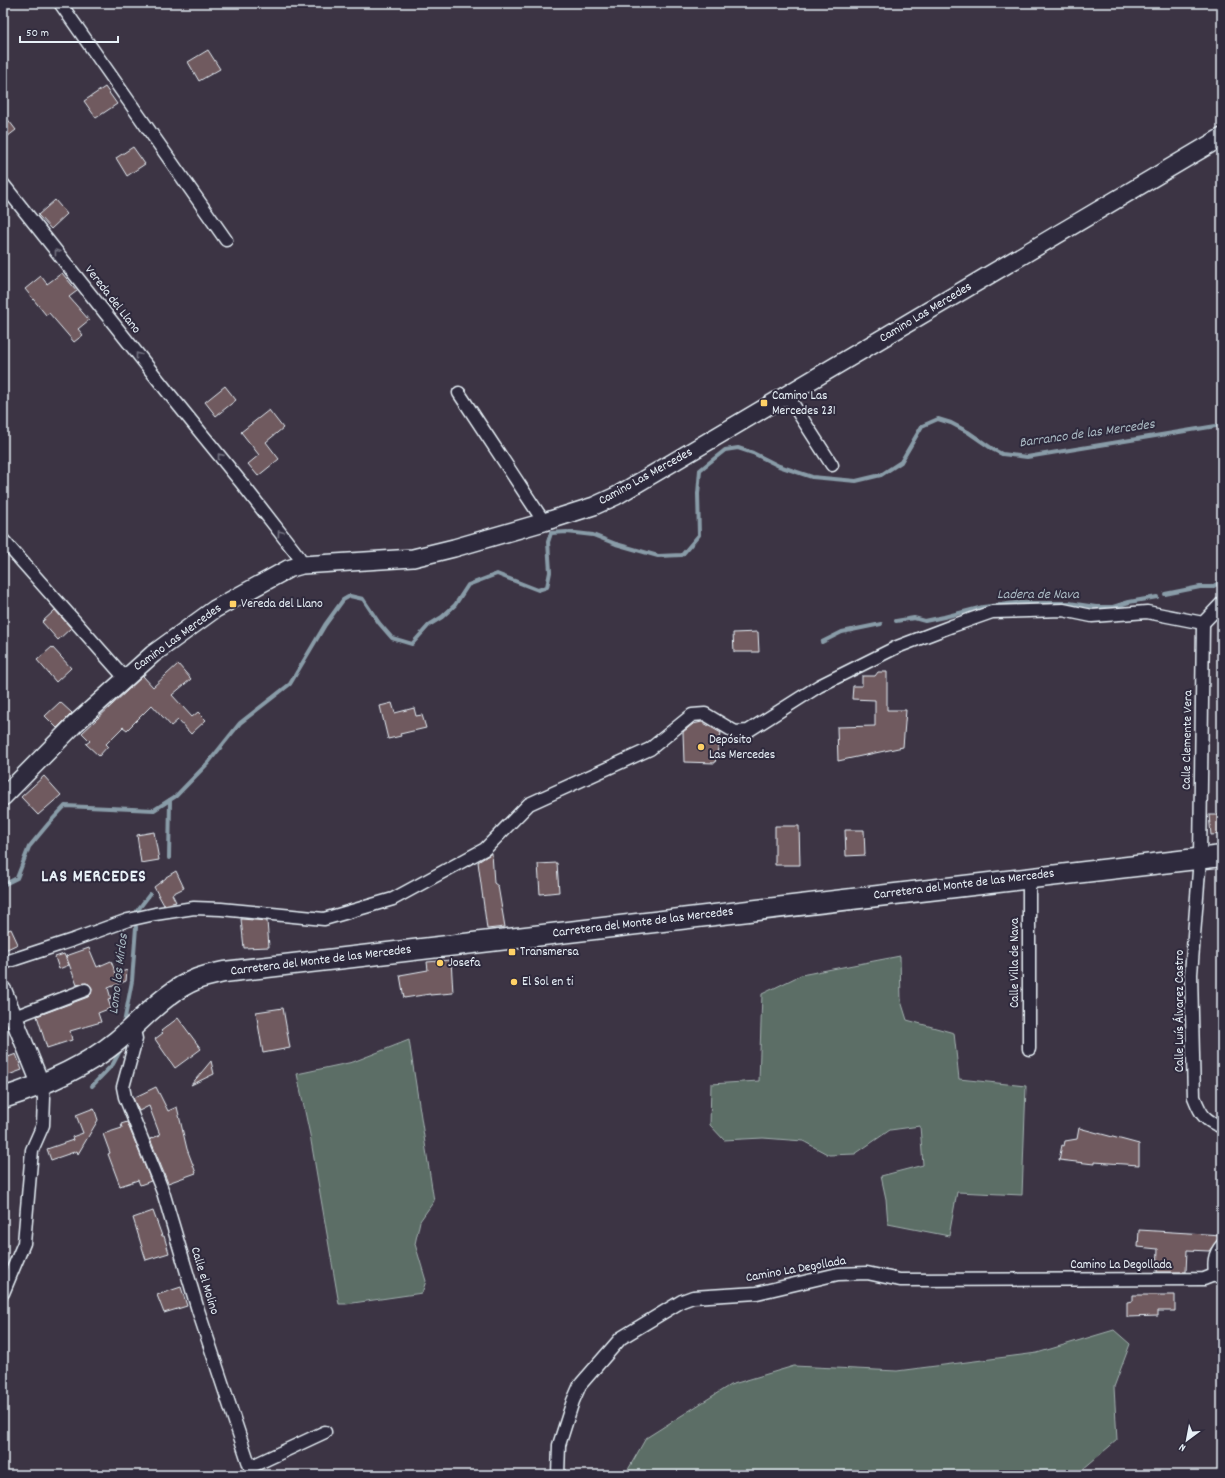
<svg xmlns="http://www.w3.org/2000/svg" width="1225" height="1478" font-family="Dekko,sans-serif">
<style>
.green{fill:#5c6e66;stroke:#a2b0af}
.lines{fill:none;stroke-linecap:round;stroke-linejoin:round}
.stream{stroke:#899ca8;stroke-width:4}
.building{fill:#705a5f;stroke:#e8f1f8}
.street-casing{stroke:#e8f1f8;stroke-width:15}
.secondary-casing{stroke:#e8f1f8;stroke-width:20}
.primary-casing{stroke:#e8f1f8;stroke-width:23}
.street{stroke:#2f2a3d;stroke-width:12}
.secondary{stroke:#2f2a3d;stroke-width:17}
.primary{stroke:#2f2a3d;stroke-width:20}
.oneway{stroke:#70707e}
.poi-dot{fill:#ffd166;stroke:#2f2a3d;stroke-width:1.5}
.labels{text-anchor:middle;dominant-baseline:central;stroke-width:4;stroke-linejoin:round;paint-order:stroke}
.street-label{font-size:13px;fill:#e8f1f8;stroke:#2f2a3d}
.poi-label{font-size:13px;fill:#e8f1f8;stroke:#2f2a3d;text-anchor:start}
.water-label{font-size:14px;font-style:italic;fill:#a9b9c2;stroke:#2f2a3d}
.district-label{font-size:17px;font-weight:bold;letter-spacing:1px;fill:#e8f1f8;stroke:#2f2a3d}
</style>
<rect width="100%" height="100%" fill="#3c3444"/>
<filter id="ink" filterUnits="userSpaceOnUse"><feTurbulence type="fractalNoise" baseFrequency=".025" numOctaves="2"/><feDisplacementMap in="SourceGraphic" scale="8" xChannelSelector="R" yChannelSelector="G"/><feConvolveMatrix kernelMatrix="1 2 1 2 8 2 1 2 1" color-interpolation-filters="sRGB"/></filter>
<g filter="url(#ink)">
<g class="green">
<polygon points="900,956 901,1001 907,1020 954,1033 959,1079 1026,1086 1022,1195 957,1192 949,1236 888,1224 886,1199 881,1176 923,1165 920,1126 890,1130 855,1154 829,1155 803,1141 763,1138 724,1140 710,1125 711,1084 759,1081 762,994 801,975"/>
<polygon points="409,1040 434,1201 420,1221 415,1244 426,1281 422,1293 346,1304 339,1304 310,1135 297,1074 353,1062"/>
<polygon points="1114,1330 1130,1344 1114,1387 1117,1440 1076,1475 625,1475 646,1438 730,1385 794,1366 897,1371 1037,1353"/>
</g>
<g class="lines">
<g class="stream">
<polyline points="1165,594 1200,587 1212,587 1222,581"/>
<polyline points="896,621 914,618 925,621 944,617 983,607 1016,603 1069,603 1096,607 1113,607 1129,602 1157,597"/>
<polyline points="822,642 842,632 881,624"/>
<polyline points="169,858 170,800"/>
<polyline points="3,885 17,878 29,847 49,823 65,806 154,810 176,796 208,763 240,723 290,684 325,625 343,600 350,596 363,599 379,623 392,638 412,644 429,625 442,617 455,605 468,585 497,574 538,590 547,587 550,572 548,542 551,533 567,532 593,535 616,544 658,556 682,555 699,535 698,494 700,470 725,450 738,448 753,453 779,466 812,477 856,481 881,475 901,462 922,426 938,419 951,423 968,432 994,450 1002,454 1027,457 1222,425"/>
<polyline points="137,911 150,894"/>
<polyline points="124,1023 132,981 136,927"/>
<polyline points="92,1086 113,1064 122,1047"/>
</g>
</g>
<g class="building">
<polygon points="208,50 220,69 199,81 188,62"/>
<polygon points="105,87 117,104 96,118 84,101"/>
<polygon points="3,113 16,130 3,140"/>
<polygon points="133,147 145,164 127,176 116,158"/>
<polygon points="55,200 67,214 51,229 38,215"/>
<polygon points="62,273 77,291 69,297 89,320 78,329 83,335 74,342 49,313 46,315 25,289 41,276 47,284"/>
<polygon points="225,386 236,400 216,416 205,402"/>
<polygon points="269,410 283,428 266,442 279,459 258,476 248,464 259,455 241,432"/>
<polygon points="55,610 71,628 58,640 42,622"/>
<polygon points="758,632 759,652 734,652 733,633"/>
<polygon points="52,647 71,668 56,682 37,660"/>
<polygon points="178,664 191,679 172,695 192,717 198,712 206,720 191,734 178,720 171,726 152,705 127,730 123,727 106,744 108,746 99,756 86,744 90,741 82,733 143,676 153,687"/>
<polygon points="878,672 887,672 887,710 906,710 903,747 838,761 837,727 875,726 875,700 852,699 853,686 862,686 862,676 875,676"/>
<polygon points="60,702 72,713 57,728 45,716"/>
<polygon points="392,703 395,713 414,708 416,716 422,715 426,728 400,734 401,736 388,739 380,706"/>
<polygon points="702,722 721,733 715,763 684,762 683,732 693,724"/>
<polygon points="44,776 61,795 38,815 21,797"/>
<polygon points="1209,815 1222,815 1222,834 1211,835"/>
<polygon points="775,826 799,826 800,865 775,865"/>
<polygon points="845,830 864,830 865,855 846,856"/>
<polygon points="154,832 159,860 141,863 137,835"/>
<polygon points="492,853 494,883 498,886 505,927 487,929 478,862"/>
<polygon points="557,863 559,892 540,894 538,864"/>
<polygon points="176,871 184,888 172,894 176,902 164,905 154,887 166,878 166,877"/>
<polygon points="241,919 267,921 269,947 244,948"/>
<polygon points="11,929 18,944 3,951 3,932"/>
<polygon points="89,948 97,967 111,961 116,974 127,970 126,981 108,988 111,999 108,1000 111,1008 98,1013 101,1022 70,1031 72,1040 47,1048 37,1016 88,997 91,994 92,988 89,984 86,983 77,985 66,956"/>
<polygon points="64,954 69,965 59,969 55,957"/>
<polygon points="451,960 453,993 430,995 430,994 404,998 400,975 428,970 427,962"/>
<polygon points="283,1008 290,1048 263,1053 256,1012"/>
<polygon points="178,1018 201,1049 175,1068 155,1039 163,1033 161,1031"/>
<polygon points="16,1054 22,1070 3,1077 3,1059"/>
<polygon points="211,1061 214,1074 191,1085"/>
<polygon points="156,1087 168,1111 177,1107 187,1149 196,1173 168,1183 150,1139 160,1135 149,1106 139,1111 133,1098"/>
<polygon points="94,1108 98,1120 78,1154 77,1151 51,1160 47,1149 73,1140 72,1137 83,1133 76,1115"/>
<polygon points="127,1122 151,1181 140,1185 138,1180 120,1186 108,1154 110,1153 103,1134 122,1128 121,1124"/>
<polygon points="1079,1128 1139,1144 1139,1165 1094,1162 1094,1164 1059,1160 1062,1145 1064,1146 1065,1141 1077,1139"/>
<polygon points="153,1211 162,1236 164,1236 169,1253 146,1260 133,1218"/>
<polygon points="1139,1230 1222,1235 1209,1251 1187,1250 1186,1272 1157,1272 1158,1249 1138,1247"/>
<polygon points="181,1287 187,1306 164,1313 157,1295"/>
<polygon points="1133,1295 1175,1295 1175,1311 1158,1311 1158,1316 1127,1317 1127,1302 1133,1301"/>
</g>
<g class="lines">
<defs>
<g id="street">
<polyline points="60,3 226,240"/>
<polyline points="3,184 167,391 244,486 299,557 302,565"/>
<polyline points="459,393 544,522"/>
<polyline points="787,395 832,465"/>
<polyline points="3,540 125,678"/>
<path d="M 1203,623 L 1200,858 L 1191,974 L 1194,1097 C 1201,1115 1204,1120 1222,1127"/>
<polyline points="1029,878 1029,1049"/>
<polyline points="3,963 73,940 128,920 155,914 194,908 221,909 324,919 393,899 485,849 529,804 650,749 692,715 705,714 735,732 748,731 819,686 897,647 952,626 992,612 1063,610 1092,616 1147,612 1203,623 1222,603"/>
<polyline points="14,1017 85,990"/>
<polyline points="133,1026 136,1039 123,1087 125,1097 163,1192 198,1310 250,1467 325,1432"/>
<path d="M 1215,1276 C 1214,1264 1213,1255 1222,1245"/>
<polyline points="3,1293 24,1243 32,1150 43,1125 44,1098 41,1085"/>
<polyline points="558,1475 559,1445 573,1401 580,1385 621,1338 682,1301 693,1297 757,1293 838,1274 867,1273 900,1280 1204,1279 1222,1272"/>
</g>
<g id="secondary">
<polyline points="3,797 76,723 153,654 215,609 288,569 302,565 413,558 454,548 544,522 594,506 616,496 1222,137"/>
<polyline points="3,991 41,1085"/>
</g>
<path id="primary" d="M 3,1098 C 44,1085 84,1068 117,1041 C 142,1020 166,991 197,979 C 205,976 215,974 224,972 L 1222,856"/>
</defs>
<use href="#street" class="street-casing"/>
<use href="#secondary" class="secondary-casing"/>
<use href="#primary" class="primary-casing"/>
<use href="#street" class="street"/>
<use href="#secondary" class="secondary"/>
<use href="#primary" class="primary"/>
</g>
<defs><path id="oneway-chevron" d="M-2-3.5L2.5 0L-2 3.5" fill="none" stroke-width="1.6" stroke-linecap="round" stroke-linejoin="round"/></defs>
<g class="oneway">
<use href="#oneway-chevron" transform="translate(57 252) rotate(-128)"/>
<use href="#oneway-chevron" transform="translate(138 355) rotate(-128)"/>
<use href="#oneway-chevron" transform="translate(220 456) rotate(-129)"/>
<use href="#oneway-chevron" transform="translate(280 533) rotate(-127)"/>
</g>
</g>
<g class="poi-dot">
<rect x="760" y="399" width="8" height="8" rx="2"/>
<rect x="229" y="600" width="8" height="8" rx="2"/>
<circle cx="701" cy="747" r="4"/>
<rect x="508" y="948" width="8" height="8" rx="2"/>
<circle cx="440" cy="963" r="4"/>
<circle cx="514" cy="982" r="4"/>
</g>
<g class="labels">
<g class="street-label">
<text transform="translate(112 300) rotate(52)">Vereda del Llano</text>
<text transform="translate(926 313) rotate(-31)">Camino Las Mercedes</text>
<text transform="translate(646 477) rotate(-29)">Camino Las Mercedes</text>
<text transform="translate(178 638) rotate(-36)">Camino Las Mercedes</text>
<text transform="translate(1188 740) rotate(-89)">Calle Clemente Vera</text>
<text transform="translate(964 885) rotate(-7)">Carretera del Monte de las Mercedes</text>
<text transform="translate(643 923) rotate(-7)">Carretera del Monte de las Mercedes</text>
<text transform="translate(321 961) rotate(-7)">Carretera del Monte de las Mercedes</text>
<text transform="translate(1015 963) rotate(-90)">Calle Villa de Nava</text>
<text transform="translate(1180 1011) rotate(-90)">Calle Luís Álvarez Castro</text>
<text x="1121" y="1265">Camino La Degollada</text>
<text transform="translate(796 1270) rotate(-10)">Camino La Degollada</text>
<text transform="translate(204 1281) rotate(73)">Calle el Molino</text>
</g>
<g class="poi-label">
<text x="772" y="396">Camino Las<tspan x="772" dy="15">Mercedes 231</tspan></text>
<text x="241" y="604">Vereda del Llano</text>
<text x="709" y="740">Depósito<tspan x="709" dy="15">Las Mercedes</tspan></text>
<text x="520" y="952">Transmersa</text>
<text x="448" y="963">Josefa</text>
<text x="522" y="982">El Sol en ti</text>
</g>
<g class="water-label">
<text transform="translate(1087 434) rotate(-8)">Barranco de las Mercedes</text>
<text x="1038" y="595">Ladera de Nava</text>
<text transform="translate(119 974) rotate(-83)">Lomo los Mirlos</text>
</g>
<g class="district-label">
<text x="94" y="878">LAS MERCEDES</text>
</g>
</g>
<rect width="1225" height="1478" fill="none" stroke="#2f2a3d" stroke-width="16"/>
<rect x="8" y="8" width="1209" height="1462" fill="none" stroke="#e8f1f8" stroke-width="1.5" filter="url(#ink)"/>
<g transform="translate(1187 1440) rotate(212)" stroke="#2f2a3d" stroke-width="3" paint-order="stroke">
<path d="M0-3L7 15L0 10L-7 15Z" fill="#e8f1f8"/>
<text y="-6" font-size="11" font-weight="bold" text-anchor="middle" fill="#e8f1f8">N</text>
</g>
<path d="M20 36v6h98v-6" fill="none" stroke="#e8f1f8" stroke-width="2"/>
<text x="26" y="36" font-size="12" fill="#e8f1f8" stroke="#2f2a3d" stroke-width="3" paint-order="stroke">50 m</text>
</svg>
